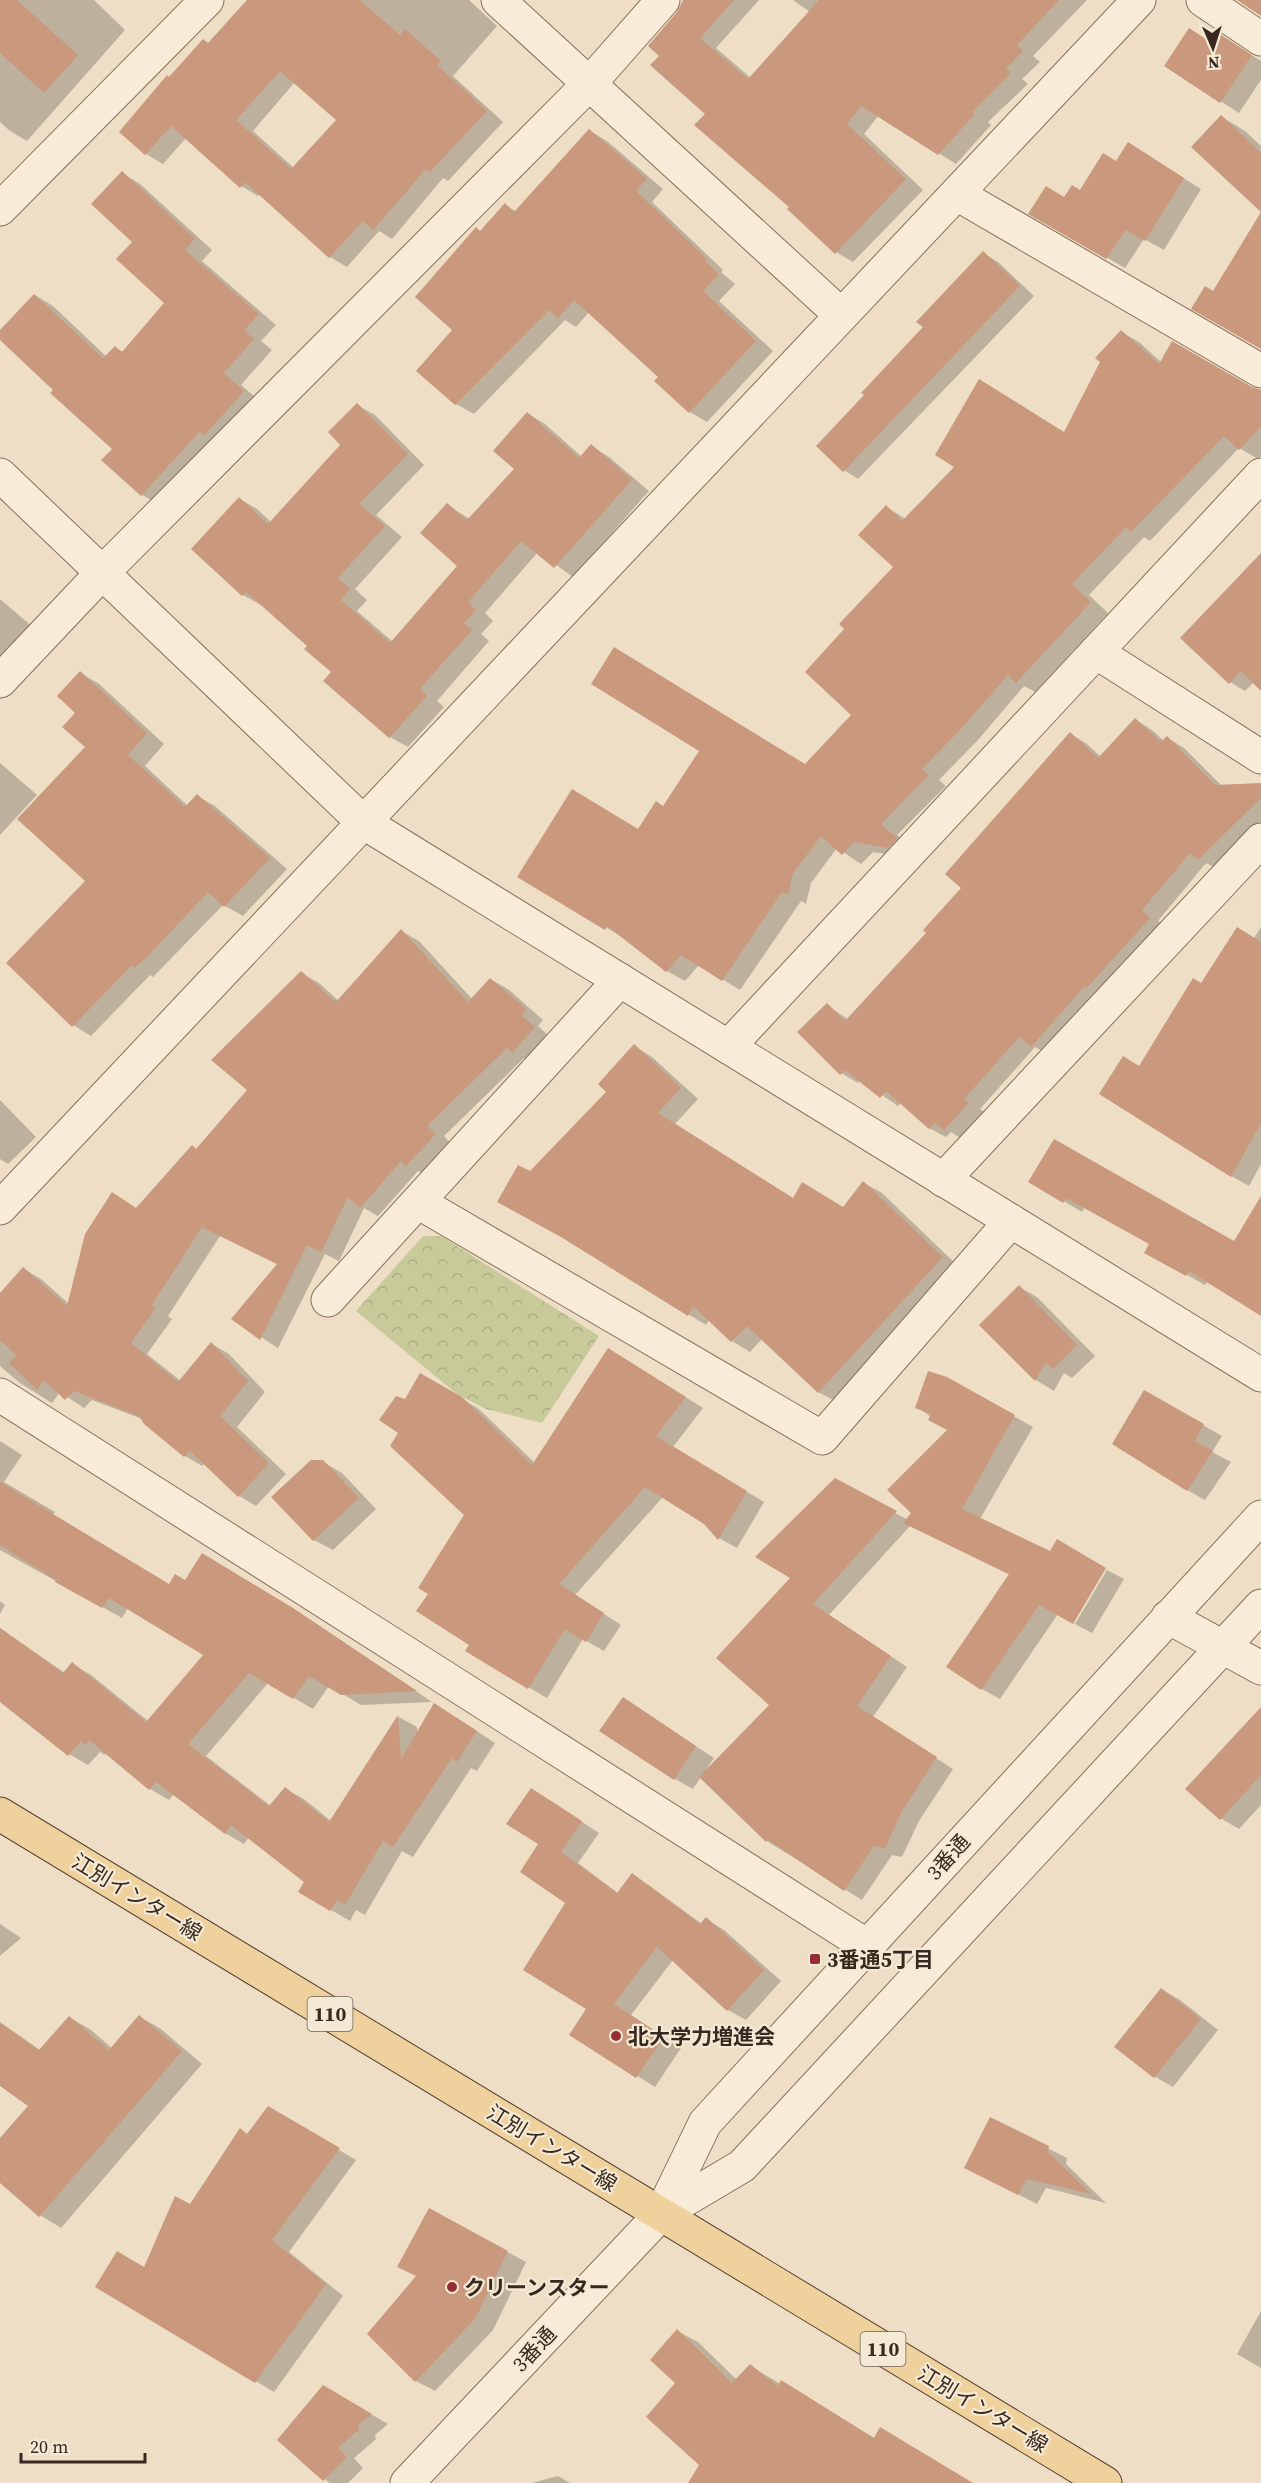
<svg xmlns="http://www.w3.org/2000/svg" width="1261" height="2483" font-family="'Source Serif 4','Noto Sans JP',serif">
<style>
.forest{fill:url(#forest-crowns)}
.shadow{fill:#0003;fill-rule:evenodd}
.building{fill:#ca987c;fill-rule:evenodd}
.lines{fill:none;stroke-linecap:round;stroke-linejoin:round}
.minor-casing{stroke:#87705b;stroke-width:35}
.major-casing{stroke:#553f2f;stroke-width:35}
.minor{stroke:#f8ecd8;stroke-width:33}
.major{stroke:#efd19e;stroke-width:33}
.poi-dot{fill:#942d34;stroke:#f4e9d4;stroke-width:2}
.labels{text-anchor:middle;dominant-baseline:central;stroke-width:4.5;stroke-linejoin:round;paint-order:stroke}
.shield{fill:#f4e9d4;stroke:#706355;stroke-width:1.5}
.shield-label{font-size:20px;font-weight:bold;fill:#37291f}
.street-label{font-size:21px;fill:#37291f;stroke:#f4e9d4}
.poi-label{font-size:21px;font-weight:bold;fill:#37291f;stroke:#f4e9d4;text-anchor:start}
</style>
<defs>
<pattern id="forest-crowns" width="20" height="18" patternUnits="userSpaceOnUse" patternTransform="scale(1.5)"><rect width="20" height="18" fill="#c8cb99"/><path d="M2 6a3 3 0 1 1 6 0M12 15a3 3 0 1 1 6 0" fill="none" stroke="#acae83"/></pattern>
</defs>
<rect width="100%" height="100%" fill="#eddec5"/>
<polygon class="forest" points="423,1236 441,1236 599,1336 542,1423 486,1409 457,1394 356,1311"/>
<g class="shadow">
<polygon points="13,0 94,0 125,30 27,141 10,131 0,122 0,15"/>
<path d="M 249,0 L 469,0 L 497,26 L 453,76 L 503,122 L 448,181 L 443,178 L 392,239 L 379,231 L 347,267 L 330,257 L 260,194 L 258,196 L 241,186 L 186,138 L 163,164 L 146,154 L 121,132 L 169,78 L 209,44 ZM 295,82 L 338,120 L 294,168 L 253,131 Z"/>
<polygon points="687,0 759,0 716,48 751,78 810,12 793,0 1087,0 1033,56 1040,62 1022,79 1028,84 988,122 991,125 956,164 879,115 864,134 923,190 853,262 836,252 791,207 708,114 661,56"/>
<polygon points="1210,42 1233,43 1261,61 1261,80 1239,113 1166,66"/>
<polygon points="1222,117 1245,131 1261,146 1261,210"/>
<polygon points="590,131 607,141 663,189 652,202 723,270 721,272 735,284 719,301 773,351 707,422 690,412 660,377 589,312 576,327 565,320 474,414 456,404 418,371 454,330 482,232 505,205 517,212"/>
<polygon points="1146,155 1201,189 1164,250 1144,239 1125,268 1030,213 1081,192 1116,163"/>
<polygon points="122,173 140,184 212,250 202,261 276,325 261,341 272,350 241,385 261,402 160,505 142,495 114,448 0,338 0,332 35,295 53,306 107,357 115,348 123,352 166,303 134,242"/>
<polygon points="983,253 998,262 1034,296 858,479 844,470 866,395 926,327"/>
<polygon points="1121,332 1139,342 1161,362 1261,394 1261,456 1258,459 1239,448 1150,541 1144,537 1089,595 1108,613 1035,692 1024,686 978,740 939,780 946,786 897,835 914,849 906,857 873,852 861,864 837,848 811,883 806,904 801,901 740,990 699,965 685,981 667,971 624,938 520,877 638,830 664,808 805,765 853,715 846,629 895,567 886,507 906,519 1065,434"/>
<polygon points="357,405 375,415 424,465 376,515 402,537 355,589 367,600 357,611 393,642 459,565 447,505 470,519 516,469 527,413 545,424 582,457 591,446 609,457 649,491 573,577 538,552 485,613 493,621 481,634 489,641 437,701 444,707 408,747 390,737 325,681 333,672 309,645 262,604 261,605 243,595 193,549 240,499 257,509 272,523 342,445"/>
<polygon points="1261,557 1261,688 1254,682 1245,691 1230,682"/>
<polygon points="0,599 42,635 0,662"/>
<polygon points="80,673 98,683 164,744 145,766 188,806 197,796 215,806 287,869 243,916 223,905 153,977 150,975 91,1036 73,1025 87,881 87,747 77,713"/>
<polygon points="1136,720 1152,730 1164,741 1168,738 1184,748 1222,786 1261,784 1261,824 1216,868 1206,863 1158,921 1166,928 1049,1055 1035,1047 980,1109 985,1113 962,1139 951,1132 946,1137 929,1128 901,1103 898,1106 860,1080 858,1083 841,1073 827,1005 849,1020 928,933 963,888 1071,734 1087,744 1101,757"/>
<polygon points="0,763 37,795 0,835"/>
<polygon points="1261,927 1261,1164 1249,1186 1231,1176 1140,1068 1202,985 1254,938"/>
<polygon points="401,931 419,941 473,1000 490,979 508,989 543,1020 538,1026 551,1038 530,1062 524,1058 444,1136 452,1145 424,1174 418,1171 378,1216 364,1208 339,1261 325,1254 278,1348 233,1319 279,1265 220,1236 168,1316 172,1319 147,1354 181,1381 212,1344 229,1354 265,1392 237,1427 286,1474 256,1506 239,1496 205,1463 202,1466 185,1456 142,1419 92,1400 84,1408 60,1392 52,1403 20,1383 0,1366 0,1295 24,1269 41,1279 69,1304 137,1209 197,1150 249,1089 301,973 319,983 339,1001"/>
<polygon points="634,1046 652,1057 698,1099 675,1124 794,1199 844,1209 864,1183 882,1193 960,1268 837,1402 818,1392 762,1339 750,1352 732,1341 709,1320 706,1325 688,1314 531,1173 608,1092"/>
<polygon points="0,1100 36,1137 8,1164 0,1159"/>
<polygon points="1030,1181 1234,1243 1261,1219 1261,1315 1208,1281 1205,1285 1146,1252 1151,1244 1085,1207 1082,1212"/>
<polygon points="1019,1287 1037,1297 1095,1356 1072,1378 1064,1373 1054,1391 1036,1380 981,1325"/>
<polygon points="626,1360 703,1408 673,1447 764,1502 737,1548 719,1538 705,1523 663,1497 575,1595 621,1625 604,1651 583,1639 547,1698 467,1651 471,1645 430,1594 466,1514 400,1433 405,1400 421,1375 479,1409 535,1463"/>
<polygon points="946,1378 1033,1427 980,1519 1058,1614 1000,1699 982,1689 1010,1575 910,1526 829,1615 907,1667 873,1717 953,1769 919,1821 902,1857 892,1855 862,1900 767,1841 701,1777 693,1789 675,1779 623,1699 714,1758 705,1771 771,1705 793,1578 835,1480 908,1520 949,1430 917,1407"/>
<polygon points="1145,1392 1222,1436 1212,1452 1231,1462 1205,1500 1187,1490"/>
<polygon points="0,1441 22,1455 4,1482 55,1512 53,1515 170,1586 185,1582 312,1621 432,1702 361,1705 329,1686 313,1709 268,1683 206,1756 271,1806 285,1789 304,1799 331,1821 399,1717 417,1727 417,1734 454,1716 495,1743 477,1771 471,1768 413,1857 402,1851 365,1915 356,1910 350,1921 300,1892 306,1881 249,1837 244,1844 225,1833 174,1794 169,1800 150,1789 106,1752 105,1755 100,1752 88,1765 69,1754 0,1701 0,1628 65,1673 72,1664 91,1675 148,1721 205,1654 128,1608 122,1618 0,1550"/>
<polygon points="323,1462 342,1473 376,1509 333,1550 314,1540"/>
<polygon points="1107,1570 1124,1579 1092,1633 1075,1624"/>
<polygon points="0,1601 5,1605 0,1614"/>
<polygon points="1261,1709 1261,1805 1239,1829 1220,1818"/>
<polygon points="549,1800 599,1833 578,1863 618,1893 632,1875 650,1886 702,1924 706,1919 724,1930 781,1981 746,2020 728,2010 673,1960 631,2015 681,2048 655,2087 571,2034 588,2008 567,1902 540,1844"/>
<polygon points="0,1924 21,1938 0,1956"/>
<polygon points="1161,1989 1180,2000 1218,2030 1173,2087 1154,2076"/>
<polygon points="69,2017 91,2030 113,2049 140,2017 161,2029 202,2064 61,2228 40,2215 0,2181 0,2140 30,2106 0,2085 0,2022 40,2050"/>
<polygon points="268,2108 356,2160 289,2252 343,2296 274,2392 97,2286 145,2269 190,2206"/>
<polygon points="990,2119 1067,2158 1066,2164 1106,2203 1046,2188 1037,2204 966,2168"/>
<polygon points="429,2210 526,2262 493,2330 435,2391 416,2381 369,2334 418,2277"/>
<polygon points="1261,2311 1261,2368 1237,2354"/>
<polygon points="677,2331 698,2342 737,2380 750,2366 875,2440 971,2483 690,2483 701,2465 677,2383"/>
<polygon points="324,2387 388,2424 375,2435 376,2439 354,2458 363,2468 348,2483 330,2483 324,2479"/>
<polygon points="558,2476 570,2483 532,2483"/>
</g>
<g class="building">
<polygon points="0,0 17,0 78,55 44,93 0,53"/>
<path d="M 247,0 L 360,0 L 400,35 L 405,29 L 441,61 L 437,65 L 487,111 L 430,172 L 426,169 L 373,230 L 363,221 L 329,258 L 245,182 L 240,188 L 171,126 L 145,155 L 119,132 L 167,75 L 169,77 L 203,39 L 208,43 ZM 280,71 L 336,120 L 291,169 L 236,120 Z"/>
<polygon points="683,0 734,0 700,38 748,79 819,0 1059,0 1017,45 1023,51 1006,69 1011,73 972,112 975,114 938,155 861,106 847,124 906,179 835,254 787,209 789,207 694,125 705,114 650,65 659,56 648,46 677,12"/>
<polygon points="1237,0 1261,0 1261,16"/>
<polygon points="1189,28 1209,41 1215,31 1252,55 1220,103 1164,66"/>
<polygon points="1221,115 1261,153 1261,349 1191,309 1205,286 1213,291 1261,212 1191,147"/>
<polygon points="589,129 647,179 636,191 707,259 705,261 719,274 703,291 756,341 689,413 654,381 658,377 574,300 558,318 549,310 455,405 416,371 452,330 415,297 476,227 480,231 505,203 514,212"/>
<polygon points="1128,142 1184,178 1145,241 1126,230 1106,259 1028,214 1046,186 1064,197 1072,185 1080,190 1103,153 1116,161"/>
<polygon points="122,171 195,239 185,250 259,314 244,330 254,339 224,373 244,391 204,436 200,431 141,496 101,460 112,449 50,393 53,390 0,340 0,330 34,294 103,358 115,346 122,352 164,303 116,259 132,242 91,204"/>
<polygon points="983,251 1020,286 843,472 816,446 864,395 861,393 923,327 916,322"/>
<polygon points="1121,330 1159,364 1172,341 1252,387 1261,390 1261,427 1239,450 1224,436 1131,532 1126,527 1072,584 1091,602 1016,683 1008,675 960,730 922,769 929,775 881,824 897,838 888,848 854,842 842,855 821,836 793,873 788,895 782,892 722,981 681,955 666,972 607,926 605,930 517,877 572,789 638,829 656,801 663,806 699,751 591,684 614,647 805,764 851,715 805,672 844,629 839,624 893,567 858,535 886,505 902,521 954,467 935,455 979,379 1064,432 1100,362 1095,358"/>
<polygon points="357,403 408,454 359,504 385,526 338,578 350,589 341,600 390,643 457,566 420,533 447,503 467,520 514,469 493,451 527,412 579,458 591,444 632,480 554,568 521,541 468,602 476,610 464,623 472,630 420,689 427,696 389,738 323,681 331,672 304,649 307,646 246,592 242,596 191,549 239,497 268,524 340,445 328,432"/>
<polygon points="1261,553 1261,691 1241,671 1229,684 1180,638"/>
<polygon points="80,671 147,733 128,755 185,807 197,794 270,858 224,907 208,892 145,959 134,968 132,965 72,1027 6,963 85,881 17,819 85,747 62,727 75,713 57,696"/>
<polygon points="1135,718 1161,742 1167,736 1215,785 1261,783 1261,798 1198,860 1190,853 1142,910 1150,918 1086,989 1084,987 1031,1047 1020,1036 964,1099 969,1103 944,1130 935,1123 929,1129 886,1091 880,1098 845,1070 840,1075 797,1032 827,1003 845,1021 926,933 923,930 961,888 945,874 1070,732 1098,758"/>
<polygon points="1237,927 1261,942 1261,1123 1231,1177 1099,1094 1123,1056 1139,1066 1193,978 1201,983"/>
<polygon points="401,929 468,1002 490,978 526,1009 521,1015 535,1027 512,1053 507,1048 427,1126 436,1134 406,1166 401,1161 360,1208 348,1197 321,1252 307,1245 260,1340 231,1319 277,1264 202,1227 152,1305 156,1308 131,1343 178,1382 211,1342 248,1381 220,1416 269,1463 238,1497 190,1451 184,1457 144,1424 139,1416 74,1391 65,1400 44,1380 37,1390 9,1363 16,1355 0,1340 0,1293 23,1267 67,1306 85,1234 112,1192 136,1208 192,1145 196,1149 247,1090 211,1060 301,971 336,1002"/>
<polygon points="634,1044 681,1088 658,1113 793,1198 802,1182 843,1207 863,1181 943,1257 818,1393 747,1326 731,1342 693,1306 688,1316 561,1237 497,1202 518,1165 530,1171 606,1092 598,1084"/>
<polygon points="1054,1139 1234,1241 1261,1196 1261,1316 1189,1271 1186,1276 1144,1253 1149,1244 1066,1198 1063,1203 1028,1182"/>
<polygon points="1019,1285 1077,1345 1053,1369 1046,1362 1035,1381 979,1325"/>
<polygon points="608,1348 686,1397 656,1436 747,1491 718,1540 704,1524 645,1487 559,1584 604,1613 586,1642 565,1629 528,1689 465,1651 469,1645 416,1611 428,1594 418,1588 464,1515 390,1446 398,1433 379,1420 396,1396 405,1399 420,1373 462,1397 532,1465"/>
<polygon points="928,1371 947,1377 1015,1415 962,1509 1050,1551 1057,1539 1106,1568 1073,1624 1039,1605 981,1690 946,1667 1009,1574 903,1523 911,1513 887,1490 947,1430 928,1420 931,1414 915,1408"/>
<polygon points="1144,1390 1204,1424 1195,1441 1213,1451 1187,1491 1112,1444"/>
<polygon points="311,1460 323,1460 359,1498 313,1541 271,1497"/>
<polygon points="835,1478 897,1511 813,1604 891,1656 857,1706 937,1757 902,1811 885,1848 874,1846 844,1891 768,1840 766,1842 699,1777 769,1705 716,1658 790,1578 755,1557"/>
<polygon points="0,1482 169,1584 175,1574 185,1580 202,1553 293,1608 417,1691 341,1695 309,1676 293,1699 249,1673 188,1744 269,1806 285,1787 329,1822 398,1715 401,1759 434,1703 477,1731 457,1762 452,1758 393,1847 383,1841 345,1905 337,1900 330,1911 298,1892 304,1882 231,1825 225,1834 156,1782 149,1790 89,1740 85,1745 81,1741 68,1756 0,1702 0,1628 63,1673 72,1662 146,1722 203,1655 109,1598 102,1608 55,1582 56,1580 0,1545"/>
<polygon points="623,1697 696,1746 674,1780 599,1731"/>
<polygon points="1261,1707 1261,1775 1220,1820 1185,1789"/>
<polygon points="531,1788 582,1821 561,1852 617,1893 632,1873 700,1924 706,1917 764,1970 727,2011 657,1947 614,2004 664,2037 636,2078 569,2035 586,2009 523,1970 565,1903 520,1872 538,1844 506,1824"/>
<polygon points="1161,1988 1201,2019 1154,2078 1114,2047"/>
<polygon points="139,2015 182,2051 39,2217 0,2183 0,2138 28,2106 0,2086 0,2023 39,2050 69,2016 109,2050"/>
<polygon points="268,2106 340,2148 272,2240 326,2284 255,2383 95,2287 117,2251 144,2267 175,2196 190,2204 240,2128 247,2134"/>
<polygon points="990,2117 1049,2146 1048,2152 1091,2194 1027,2179 1018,2195 964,2168"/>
<polygon points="429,2208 508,2251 475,2319 415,2382 367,2334 416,2276 397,2267"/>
<polygon points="677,2329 732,2383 750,2364 778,2386 781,2380 874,2438 880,2427 973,2483 688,2483 699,2465 646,2417 675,2383 650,2360"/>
<polygon points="323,2385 372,2414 358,2425 359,2429 338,2448 347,2457 323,2481 277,2440"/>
</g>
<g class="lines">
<defs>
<g id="minor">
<polyline points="498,0 841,315"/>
<polyline points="1203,0 1261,39"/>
<polyline points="957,194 1261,371"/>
<polyline points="0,209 207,0"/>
<polyline points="0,475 363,822 1261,1375"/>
<polyline points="1096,652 1261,757"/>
<polyline points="0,681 102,573 589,84 663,0"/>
<polyline points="728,1047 1261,475"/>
<polyline points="943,1180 1261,840"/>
<polyline points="418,1202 822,1438 1011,1221"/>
<polyline points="0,1208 1139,0"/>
<polyline points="328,1300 620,980"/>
<polyline points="0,1395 867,1946"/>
<polyline points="1168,1617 1261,1668"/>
<polyline points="661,2214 705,2123 1261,1517"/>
<polyline points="407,2483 661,2214 742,2166 1261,1606"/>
</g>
<polyline id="major" points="0,1814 1105,2483"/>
</defs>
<use href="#minor" class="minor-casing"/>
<use href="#major" class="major-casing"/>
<use href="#minor" class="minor"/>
<use href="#major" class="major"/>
</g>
<g class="poi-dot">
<rect x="809" y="1953" width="12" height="12" rx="3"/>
<circle cx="616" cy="2036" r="6"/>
<circle cx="452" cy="2287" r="6"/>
</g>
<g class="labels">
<g class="shield">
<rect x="307.5" y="1997" width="45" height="34" rx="4.5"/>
<rect x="860.5" y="2332" width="45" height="34" rx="4.5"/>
</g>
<g class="shield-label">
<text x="330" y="2014">110</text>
<text x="883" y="2349">110</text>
</g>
<g class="street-label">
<text transform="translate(948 1857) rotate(-48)">3番通</text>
<text transform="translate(137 1897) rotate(31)">江別インター線</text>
<text transform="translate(552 2148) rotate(31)">江別インター線</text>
<text transform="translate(534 2349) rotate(-47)">3番通</text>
<text transform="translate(983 2409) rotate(31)">江別インター線</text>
</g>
<g class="poi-label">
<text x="827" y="1959">3番通5丁目</text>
<text x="628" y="2036">北大学力増進会</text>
<text x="464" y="2287">クリーンスター</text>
</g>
</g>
<g transform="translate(1213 48) rotate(177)" stroke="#f4e9d4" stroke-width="4.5" paint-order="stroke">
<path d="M0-4.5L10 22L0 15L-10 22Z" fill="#37291f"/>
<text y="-9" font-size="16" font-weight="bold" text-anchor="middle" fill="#37291f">N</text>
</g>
<path d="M21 2453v9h124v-9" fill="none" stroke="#37291f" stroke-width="3"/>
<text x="30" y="2453" font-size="18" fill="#37291f" stroke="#f4e9d4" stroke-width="4.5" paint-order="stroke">20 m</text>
</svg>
